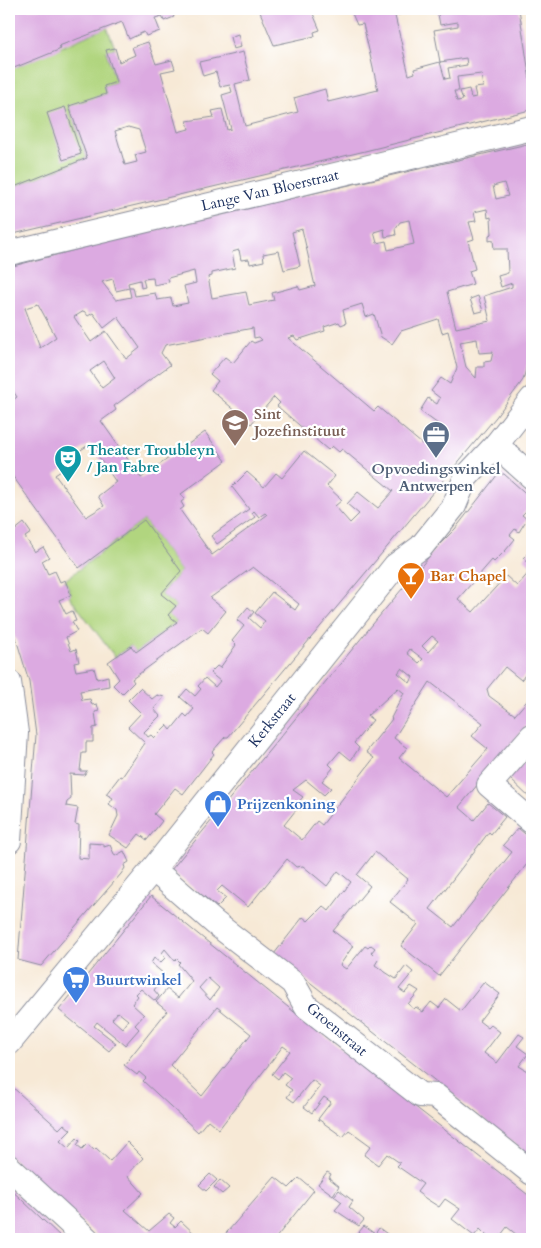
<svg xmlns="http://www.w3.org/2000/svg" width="541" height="1248" font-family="Cardo,serif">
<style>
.green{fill:#b1d57f;stroke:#66826e}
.building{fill:#dcaae1;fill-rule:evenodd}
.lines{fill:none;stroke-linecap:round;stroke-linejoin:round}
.minor-casing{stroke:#898c9a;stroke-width:26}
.minor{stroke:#fff;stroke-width:24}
.labels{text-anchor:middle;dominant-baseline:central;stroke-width:4.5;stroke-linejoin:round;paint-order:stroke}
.street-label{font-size:15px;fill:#1b2f5e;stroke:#fff}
.education-label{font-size:15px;font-weight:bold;fill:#785e54;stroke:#fff;text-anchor:start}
.culture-label{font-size:15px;font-weight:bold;fill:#0d838f;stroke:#fff;text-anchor:start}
.service-label{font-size:15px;font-weight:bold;fill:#4e5e75;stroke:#fff}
.food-label{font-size:15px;font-weight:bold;fill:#c56008;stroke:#fff;text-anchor:start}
.shop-label{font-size:15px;font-weight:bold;fill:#366cbe;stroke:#fff;text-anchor:start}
</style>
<rect width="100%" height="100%" fill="#fff"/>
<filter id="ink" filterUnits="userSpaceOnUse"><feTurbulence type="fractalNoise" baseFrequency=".02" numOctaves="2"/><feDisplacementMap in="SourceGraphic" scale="10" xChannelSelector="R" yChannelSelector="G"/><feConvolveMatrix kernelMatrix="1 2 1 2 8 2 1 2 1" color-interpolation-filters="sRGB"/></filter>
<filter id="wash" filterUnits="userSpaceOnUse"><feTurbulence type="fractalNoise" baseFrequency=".0096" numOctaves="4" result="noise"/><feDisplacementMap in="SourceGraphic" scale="20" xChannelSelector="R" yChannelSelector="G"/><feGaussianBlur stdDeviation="1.12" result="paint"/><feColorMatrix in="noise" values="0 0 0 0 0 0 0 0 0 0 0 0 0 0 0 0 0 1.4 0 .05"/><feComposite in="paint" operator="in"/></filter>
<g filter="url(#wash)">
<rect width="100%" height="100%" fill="#f7e9d6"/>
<g class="green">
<polygon points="107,27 115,48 106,51 116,82 104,86 106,94 69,107 87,158 9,189 9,70"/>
<polygon points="144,520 181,571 161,594 176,606 169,615 177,622 136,652 130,646 115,657 69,596 71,594 65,580"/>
</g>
<g id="blocks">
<g class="building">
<polygon points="17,9 192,9 180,14 178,9 172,12 174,17 164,21 162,16 155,18 160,31 146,36 144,32 129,39 122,22 59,46 61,49 9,70 9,12"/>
<polygon points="269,9 311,9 320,30 314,32 315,36 274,45 260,12"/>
<path d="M 350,9 L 421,9 L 395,16 L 409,75 L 415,73 L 414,69 L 440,62 L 445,79 L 450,78 L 448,68 L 467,65 L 466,58 L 440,62 L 434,30 L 458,26 L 458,22 L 440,25 L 437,9 L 519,9 L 532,93 L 532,107 L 530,110 L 357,153 L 9,235 L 9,189 L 87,158 L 69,106 L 106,94 L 104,86 L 116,82 L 106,50 L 115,48 L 119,62 L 135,55 L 132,47 L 148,42 L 156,64 L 172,60 L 175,69 L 161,72 L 178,132 L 189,129 L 187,121 L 214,117 L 212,111 L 222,109 L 227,130 L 231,129 L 222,95 L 232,92 L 230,85 L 220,87 L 216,72 L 203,76 L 199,62 L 243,52 L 250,80 L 235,84 L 245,126 L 298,112 L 294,98 L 325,89 L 328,102 L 378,90 L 363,24 L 357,25 ZM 481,74 L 483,87 L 474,88 L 476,97 L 471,98 L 469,89 L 460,91 L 463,100 L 457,101 L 454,91 L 459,91 L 457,77 ZM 128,127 L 139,130 L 146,152 L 135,155 L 137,162 L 125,165 L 115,131 Z"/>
<polygon points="238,34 241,47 233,49 230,37"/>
<polygon points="65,107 81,154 63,160 47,113"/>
<path d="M 532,143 L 532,348 L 523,380 L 496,417 L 228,737 L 225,737 L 212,752 L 214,754 L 183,794 L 175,788 L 154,814 L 162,821 L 147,840 L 139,834 L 128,848 L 109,835 L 118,816 L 117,810 L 109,804 L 113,798 L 106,794 L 120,776 L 122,777 L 145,743 L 128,727 L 141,713 L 128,700 L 140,688 L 152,699 L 157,695 L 164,697 L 154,709 L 160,716 L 144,732 L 148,737 L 151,735 L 154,738 L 167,725 L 171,730 L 184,714 L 187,717 L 194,709 L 180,697 L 187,689 L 195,696 L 201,689 L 198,686 L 205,678 L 215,687 L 220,681 L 210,673 L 217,666 L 220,668 L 236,645 L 232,641 L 244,626 L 237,620 L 248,607 L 254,612 L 249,618 L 260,628 L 265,621 L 255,613 L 272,592 L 295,610 L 299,604 L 253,567 L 210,598 L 226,611 L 208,633 L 202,628 L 132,679 L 134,682 L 122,694 L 113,685 L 119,679 L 108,662 L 131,646 L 136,652 L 177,622 L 168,615 L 176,606 L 161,594 L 181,571 L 144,520 L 79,568 L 9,471 L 9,421 L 11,419 L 9,416 L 9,403 L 17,397 L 9,385 L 9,267 L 145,232 ZM 504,183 L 508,196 L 496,199 L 493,186 ZM 487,209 L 488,218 L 491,217 L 492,234 L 489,235 L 489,241 L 493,240 L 494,249 L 507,249 L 508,273 L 498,276 L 501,287 L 512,283 L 512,287 L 484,296 L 490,321 L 456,328 L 447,292 L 473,284 L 469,271 L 475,269 L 468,241 L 474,239 L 469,222 L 476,221 L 474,212 ZM 409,220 L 414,244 L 388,250 L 386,241 L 377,243 L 374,232 L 384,229 L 385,237 L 396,235 L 395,229 L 400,222 ZM 302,229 L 315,286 L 300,290 L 298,286 L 272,293 L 274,300 L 249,305 L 246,292 L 212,298 L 208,277 L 212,276 L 212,273 L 235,268 L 232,252 L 239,250 L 241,260 L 249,259 L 250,264 L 264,261 L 263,254 L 279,251 L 284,270 L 300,266 L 292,232 ZM 194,271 L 196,283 L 184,286 L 188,303 L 173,306 L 171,298 L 157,300 L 155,293 L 135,296 L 133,287 L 129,287 L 128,283 L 140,280 L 141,288 L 145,287 L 143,279 L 153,278 L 154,285 L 169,282 L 168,278 ZM 113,279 L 116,291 L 129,288 L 131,297 L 116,300 L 102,282 ZM 38,304 L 56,337 L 40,348 L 25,308 ZM 362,304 L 366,317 L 374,314 L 381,337 L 392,344 L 401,331 L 438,319 L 442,333 L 448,331 L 457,368 L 450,384 L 441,378 L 431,391 L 440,398 L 437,404 L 428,398 L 420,411 L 438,424 L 422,444 L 378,407 L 374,411 L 288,338 L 294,336 L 297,340 L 325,331 L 324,327 L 339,322 L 341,325 L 346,323 L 343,310 ZM 84,311 L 88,316 L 93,313 L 104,328 L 118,317 L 140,348 L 126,359 L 106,331 L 91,342 L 74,317 ZM 253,328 L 254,338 L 259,337 L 262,340 L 254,343 L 251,341 L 233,363 L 225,357 L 210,374 L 218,381 L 211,390 L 251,424 L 274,397 L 280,403 L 277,406 L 328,450 L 332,446 L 339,452 L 342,449 L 393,491 L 378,508 L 358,492 L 347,504 L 359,514 L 350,523 L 335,506 L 342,500 L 327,486 L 335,476 L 304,451 L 282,478 L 276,473 L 264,487 L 247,472 L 232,487 L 249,509 L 211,536 L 217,544 L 255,517 L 252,513 L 254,511 L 259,517 L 265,513 L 267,515 L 212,555 L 180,510 L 184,507 L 181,502 L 185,499 L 181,494 L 226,461 L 205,432 L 141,478 L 101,421 L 116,410 L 114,406 L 170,365 L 161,353 L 165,345 ZM 477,339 L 479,353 L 493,352 L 491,361 L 484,362 L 484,367 L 477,367 L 476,378 L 466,367 L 460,342 ZM 104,361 L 115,378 L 102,388 L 90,371 ZM 90,444 L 116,482 L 98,496 L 104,506 L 86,517 L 55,475 L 77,460 L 73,455 Z"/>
<polygon points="478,296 483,311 475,313 470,299"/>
<path d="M 498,474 L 504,474 L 532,499 L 532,514 L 527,510 L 522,515 L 527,519 L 519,532 L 515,529 L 510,535 L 515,539 L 506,550 L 494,562 L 492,560 L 458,599 L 473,612 L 506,576 L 517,586 L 532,569 L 532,669 L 531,668 L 521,680 L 505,667 L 487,689 L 489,696 L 515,715 L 532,695 L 532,719 L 459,807 L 474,820 L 488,803 L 505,817 L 491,834 L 489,832 L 430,909 L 453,927 L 512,852 L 503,845 L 518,828 L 532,840 L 532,869 L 527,864 L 439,976 L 401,946 L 418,924 L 390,902 L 408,879 L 375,852 L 357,875 L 370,886 L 333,931 L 353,946 L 340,965 L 346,969 L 365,946 L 368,948 L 371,945 L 375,948 L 371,953 L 378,960 L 375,965 L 382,970 L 396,979 L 406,966 L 413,972 L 399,989 L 405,993 L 411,986 L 419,991 L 408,1004 L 414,1009 L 416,1007 L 423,1012 L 431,1002 L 439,1008 L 446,999 L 461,1011 L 484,982 L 500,994 L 479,1021 L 488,1028 L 491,1025 L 500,1032 L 484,1053 L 497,1063 L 519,1034 L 524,1037 L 517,1046 L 528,1054 L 519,1066 L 532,1074 L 532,1157 L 274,954 L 303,917 L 308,921 L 323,906 L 329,911 L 351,882 L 338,871 L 327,886 L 303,866 L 296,867 L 287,859 L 248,907 L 222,886 L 217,891 L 226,898 L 217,907 L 171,870 L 382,613 L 438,546 L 455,529 ZM 432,636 L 438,641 L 428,652 L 422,646 ZM 410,649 L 423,659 L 419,663 L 407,653 ZM 402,668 L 413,677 L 410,683 L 398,673 ZM 430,682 L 483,723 L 472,736 L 488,749 L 446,797 L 399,758 L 407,748 L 394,738 ZM 398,688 L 404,693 L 391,718 L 392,719 L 366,752 L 374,758 L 322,825 L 317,821 L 302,840 L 284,825 L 299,806 L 296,805 L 303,797 L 293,790 L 306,780 L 324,795 L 331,788 L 322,781 L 333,768 L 329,764 L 340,751 L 351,760 L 359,748 L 354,743 L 373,720 L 367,716 Z"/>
<polygon points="24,523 31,533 25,537 35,552 43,547 49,557 42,561 48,574 55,571 60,582 65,580 71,595 59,600 66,614 72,611 76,621 72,622 77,631 66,637 71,651 76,649 79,662 74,663 76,671 94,668 97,679 108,676 109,686 80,691 82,700 90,699 92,705 97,704 99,711 95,712 97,727 93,728 93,742 86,742 86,753 82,753 80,771 87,771 84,775 70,774 71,799 67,802 66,806 78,808 75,824 79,825 78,858 89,859 89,843 104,844 104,847 110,845 115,856 124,851 129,862 124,865 125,868 121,874 41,966 18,960 36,735 29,681 18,645 9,623 9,524 14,531"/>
<polygon points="532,549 532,566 523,558"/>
<polygon points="532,754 532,800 508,777"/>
<path d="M 151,896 L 304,1020 L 532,1198 L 532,1239 L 522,1239 L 507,1227 L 498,1239 L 490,1239 L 480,1229 L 474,1236 L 452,1219 L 460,1209 L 445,1199 L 439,1207 L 425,1198 L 417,1192 L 423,1184 L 397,1166 L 400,1163 L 387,1154 L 378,1165 L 364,1155 L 371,1146 L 349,1130 L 343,1137 L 318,1119 L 331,1102 L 324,1097 L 312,1113 L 304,1107 L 320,1086 L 312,1080 L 294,1102 L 287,1097 L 292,1090 L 285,1085 L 291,1078 L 283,1072 L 278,1079 L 272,1074 L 290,1051 L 283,1046 L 219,1129 L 208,1120 L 198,1132 L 143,1081 L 146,1078 L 139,1072 L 137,1075 L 124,1065 L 167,1011 L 156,1002 L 167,989 L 178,998 L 192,981 L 178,964 L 180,962 L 177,959 L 175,961 L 165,949 L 162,953 L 165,958 L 160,963 L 154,958 L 151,963 L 165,975 L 154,990 L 159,996 L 155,1001 L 141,989 L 136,994 L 138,996 L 132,1004 L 144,1015 L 135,1025 L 139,1029 L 125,1045 L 97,1022 L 94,1026 L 116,1043 L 109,1051 L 59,1010 ZM 208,978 L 219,988 L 210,1000 L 199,988 ZM 217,1007 L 251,1034 L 202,1096 L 170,1065 ZM 118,1012 L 128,1020 L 122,1028 L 112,1019 Z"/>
<polygon points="9,1084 59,1129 64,1124 71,1130 60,1141 68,1148 77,1138 80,1141 77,1145 82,1149 87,1144 94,1150 96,1148 110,1161 127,1142 143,1158 127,1175 143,1193 125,1210 149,1231 169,1214 174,1218 170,1223 175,1227 181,1221 197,1236 194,1239 101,1239 9,1155"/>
<polygon points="327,1172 331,1174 329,1178 339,1186 333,1195 318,1184"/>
<polygon points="210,1174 217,1180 206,1191 199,1185"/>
<polygon points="275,1177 289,1188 299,1178 314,1190 275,1239 221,1239"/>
<polygon points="220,1180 229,1188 222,1194 214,1187"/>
<polygon points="9,1188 21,1199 63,1239 9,1239"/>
<polygon points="339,1190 353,1201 349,1207 364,1220 359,1226 335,1210 342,1202 334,1196"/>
<polygon points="364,1226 375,1234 379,1228 394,1239 353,1239"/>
</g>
</g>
</g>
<g filter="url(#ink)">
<use href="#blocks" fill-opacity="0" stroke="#898c9a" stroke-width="1"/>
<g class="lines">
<defs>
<g id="minor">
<polyline points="9,253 532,128"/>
<polyline points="496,445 532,477"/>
<polyline points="9,682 16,733 9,841"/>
<polyline points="532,736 489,785 532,822"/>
<polyline points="153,869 215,923 293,983 306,1006 420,1095 436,1096 532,1173"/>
<polyline points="9,1043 153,869 395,566 421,547 454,506 466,477 496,445 532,399"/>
<polyline points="9,1167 87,1239"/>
</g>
</defs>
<use href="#minor" class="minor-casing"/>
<use href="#minor" class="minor"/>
</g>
</g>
<defs>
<symbol id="school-pin" viewBox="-11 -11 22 30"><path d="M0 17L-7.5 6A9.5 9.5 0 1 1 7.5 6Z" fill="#8d6e63" stroke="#fff"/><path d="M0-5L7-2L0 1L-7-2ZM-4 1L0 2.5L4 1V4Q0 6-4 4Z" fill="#fff"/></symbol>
<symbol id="office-pin" viewBox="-11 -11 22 30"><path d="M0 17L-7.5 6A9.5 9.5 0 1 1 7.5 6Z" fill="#5c6f8a" stroke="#fff"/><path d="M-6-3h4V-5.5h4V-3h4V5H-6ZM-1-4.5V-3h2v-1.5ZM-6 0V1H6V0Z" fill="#fff"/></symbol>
<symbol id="theatre-pin" viewBox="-11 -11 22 30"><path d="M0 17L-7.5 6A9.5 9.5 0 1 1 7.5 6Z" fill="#0f9aa8" stroke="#fff"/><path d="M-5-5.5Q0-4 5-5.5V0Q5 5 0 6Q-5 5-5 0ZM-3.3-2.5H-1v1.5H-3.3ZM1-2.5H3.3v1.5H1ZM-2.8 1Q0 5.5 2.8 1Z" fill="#fff"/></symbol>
<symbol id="bar-pin" viewBox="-11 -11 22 30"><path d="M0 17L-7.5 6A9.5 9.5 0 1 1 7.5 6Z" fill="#e8710a" stroke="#fff"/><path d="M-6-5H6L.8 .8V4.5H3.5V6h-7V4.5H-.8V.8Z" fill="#fff"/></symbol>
<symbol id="shop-pin" viewBox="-11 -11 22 30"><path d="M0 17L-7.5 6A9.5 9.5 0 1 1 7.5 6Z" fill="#3f7fe0" stroke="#fff"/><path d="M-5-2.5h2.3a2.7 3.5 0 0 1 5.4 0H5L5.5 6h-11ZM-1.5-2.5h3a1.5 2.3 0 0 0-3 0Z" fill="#fff"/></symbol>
<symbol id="supermarket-pin" viewBox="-11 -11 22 30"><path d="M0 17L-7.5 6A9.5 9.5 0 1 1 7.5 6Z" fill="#3f7fe0" stroke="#fff"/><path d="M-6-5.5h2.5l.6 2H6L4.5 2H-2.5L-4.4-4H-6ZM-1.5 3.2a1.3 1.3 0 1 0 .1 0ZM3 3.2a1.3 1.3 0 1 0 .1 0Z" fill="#fff"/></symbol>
</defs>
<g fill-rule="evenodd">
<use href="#school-pin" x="219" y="407" width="32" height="43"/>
<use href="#office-pin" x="420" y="419" width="32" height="43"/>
<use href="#theatre-pin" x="52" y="443" width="32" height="43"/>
<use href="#bar-pin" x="395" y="560" width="32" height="43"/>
<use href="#shop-pin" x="202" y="788" width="32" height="43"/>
<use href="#supermarket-pin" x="60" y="964" width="32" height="43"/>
</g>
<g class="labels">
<g class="street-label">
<text transform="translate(270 190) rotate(-13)">Lange Van Bloerstraat</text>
<text transform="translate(272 720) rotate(-51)">Kerkstraat</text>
<text transform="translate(337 1029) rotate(40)">Groenstraat</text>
</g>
<g class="education-label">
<text x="254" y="414">Sint<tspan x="254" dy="17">Jozefinstituut</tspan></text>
</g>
<g class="culture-label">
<text x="87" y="450">Theater Troubleyn<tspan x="87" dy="17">/ Jan Fabre</tspan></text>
</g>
<g class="service-label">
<text x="436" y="469">Opvoedingswinkel<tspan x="436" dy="17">Antwerpen</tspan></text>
</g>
<g class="food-label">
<text x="430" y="576">Bar Chapel</text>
</g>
<g class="shop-label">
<text x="237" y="804">Prijzenkoning</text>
<text x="95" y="980">Buurtwinkel</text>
</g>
</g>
<rect width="541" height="1248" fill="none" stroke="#fff" stroke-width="30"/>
</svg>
